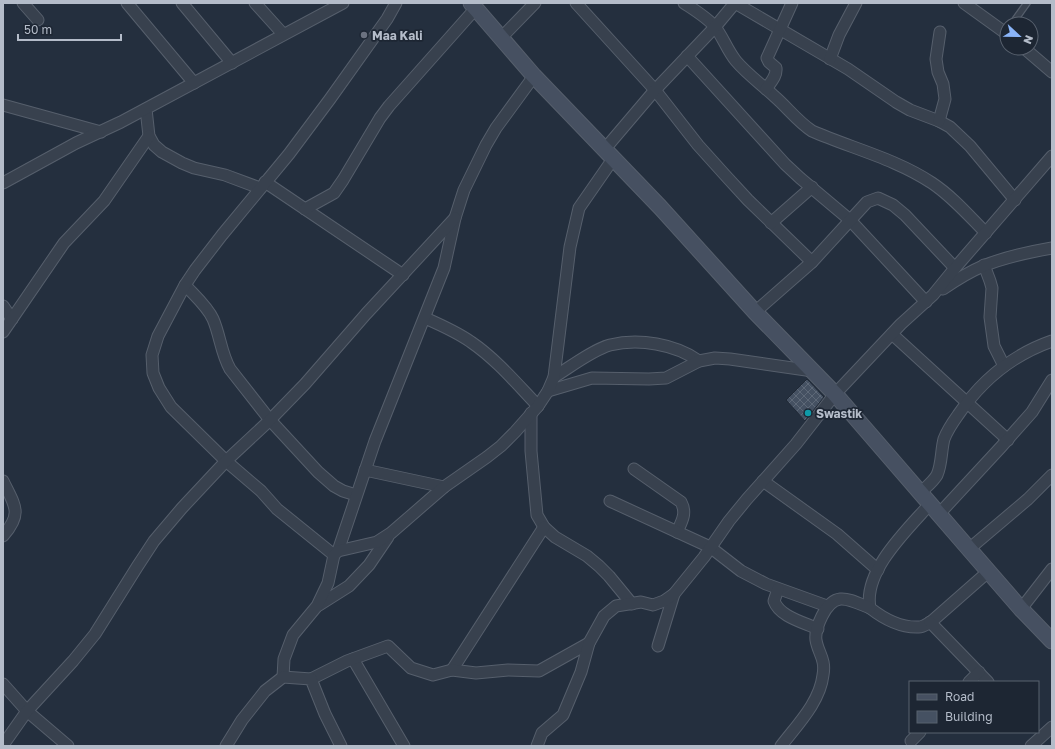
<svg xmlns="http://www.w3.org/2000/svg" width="1055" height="749" font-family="'Golos Text',sans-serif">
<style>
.building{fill:url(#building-cross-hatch);stroke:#1f2835}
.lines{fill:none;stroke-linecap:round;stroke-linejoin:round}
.service-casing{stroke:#565f6c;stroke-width:8}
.minor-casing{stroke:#565f6c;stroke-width:13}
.secondary-casing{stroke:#565f6c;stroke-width:17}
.service{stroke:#38414e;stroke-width:5.5}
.minor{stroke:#38414e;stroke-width:11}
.secondary{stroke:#465061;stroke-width:15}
.worship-dot{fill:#6b7280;stroke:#1d2633;stroke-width:1.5}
.culture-dot{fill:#0f9aa8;stroke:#1d2633;stroke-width:1.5}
.labels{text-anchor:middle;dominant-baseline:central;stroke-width:3.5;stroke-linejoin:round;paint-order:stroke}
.poi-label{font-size:12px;font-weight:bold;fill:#b4bcc9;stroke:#1d2633;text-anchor:start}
</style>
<defs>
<pattern id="building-cross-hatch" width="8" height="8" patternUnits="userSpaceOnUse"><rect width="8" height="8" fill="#455162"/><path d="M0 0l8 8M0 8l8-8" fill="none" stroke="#5d6877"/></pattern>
</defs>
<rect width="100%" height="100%" fill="#242f3e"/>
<polygon class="building" points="807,379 824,397 805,421 786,400"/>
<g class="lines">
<defs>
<polyline id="service" points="1012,24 1027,3"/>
<g id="minor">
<polyline points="23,3 38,20"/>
<polyline points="127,3 194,83"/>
<polyline points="182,3 232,63"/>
<polyline points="255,3 283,34"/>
<polyline points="576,3 655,90 698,145 725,175 748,200 812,262"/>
<path d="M 684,3 C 693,9 708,18 715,27 C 723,37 727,50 736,61 C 747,74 761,84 774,96 C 787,107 797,121 812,131 C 851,148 896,159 932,183 C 953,197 969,216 986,233"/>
<polyline points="735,3 848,69 896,102 910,110 939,121 950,127 970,146 1015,200"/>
<polyline points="964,3 1007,34"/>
<polyline points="501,38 535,3"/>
<polyline points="1024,48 1052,72"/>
<polyline points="687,56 785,164 800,178 850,220 926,302"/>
<polyline points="830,59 839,35 856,3"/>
<path d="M 766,89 C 771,82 777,76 776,68 L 769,62 L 767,58 L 792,3"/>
<polyline points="3,105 101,132"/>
<polyline points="146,109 149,136 154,145 162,152 182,163 194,168 225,175 260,188"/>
<polyline points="939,121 945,99 943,84 938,72 936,59 940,32"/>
<polyline points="604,150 655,90 715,27 735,3"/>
<polyline points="265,182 403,275"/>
<polyline points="3,183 76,143 121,122 343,3"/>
<polyline points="305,209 334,193 343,180 380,118 389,106 476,8"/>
<polyline points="771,223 812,187"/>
<polyline points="984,265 990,281 992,288 990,317 994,346 1004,366"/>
<path d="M 185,285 C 194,295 207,306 213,319 C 220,335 221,353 230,369 L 270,420 L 318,472 L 334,486 L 343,491 L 356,495"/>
<path d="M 943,289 C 956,280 969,272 983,266 C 1005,257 1029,252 1052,248"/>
<polyline points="3,306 12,319"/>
<polyline points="755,312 812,262 867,202 878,198 893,205 905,215 955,268"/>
<path d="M 425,318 C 441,325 457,332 471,342 C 496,359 517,384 538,406"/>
<polyline points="3,332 64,243 104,201 149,136"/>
<polyline points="892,334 1008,440"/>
<path d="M 554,377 C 569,368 592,350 610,345 C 639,338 675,344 699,361"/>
<polyline points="548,391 592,378 649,379 666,378 699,361 715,358 730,359 813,371"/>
<polyline points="531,413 531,451 537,515 544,527 555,537 587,556 599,566 609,576 632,604"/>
<path d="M 634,469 L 681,502 C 687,513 682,521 677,532"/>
<polyline points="365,470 444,487"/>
<path d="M 3,481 C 15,506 23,513 3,536"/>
<polyline points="763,481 837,534 878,570"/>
<path d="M 920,493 C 926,487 933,482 937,475 C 942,464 941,450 944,439 C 947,431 953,422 958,415 C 981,381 1012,355 1052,341"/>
<polyline points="610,501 710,547 741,571 766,584 827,606"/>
<path d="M 930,504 C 907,530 863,571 870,608 C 884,619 901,628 919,627 C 923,627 927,624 931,622 L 989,571"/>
<polyline points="939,514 1001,447 1032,412 1052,380"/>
<polyline points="969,549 1028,499 1052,475"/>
<polyline points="338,551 375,441 444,268 455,218 464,190 486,145 496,128 534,76"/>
<polyline points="334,555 277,509 261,491 226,461 171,407 159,388 153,373 152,355 158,336 185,285 195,270 222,235 289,154 330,99 387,19 396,3"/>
<path d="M 778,589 L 774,601 C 780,617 803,622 818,629"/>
<polyline points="319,605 349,586 369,565 388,537"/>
<polyline points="1021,609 1052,569"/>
<polyline points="930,622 988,682"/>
<polyline points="658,646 674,594"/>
<polyline points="353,659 404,746"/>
<polyline points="452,670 544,527"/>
<polyline points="283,677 284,659 293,635 317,606 328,583 334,555 338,551 377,542 391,533 444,487 487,457 501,446 515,432 538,406 548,391 554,377 570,247 579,208 613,159"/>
<polyline points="311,679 347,661 388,646 411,668 433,675 452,670 476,673 508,670 539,671 589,643"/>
<polyline points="969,682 979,672"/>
<polyline points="3,684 27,711 68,746"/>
<polyline points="911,741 920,732"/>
<polyline points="3,745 27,711 73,661 95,634 137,567 154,541 182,508 226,461 270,420 305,384 366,314 455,218"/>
<polyline points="226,746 242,720 265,691 283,677 311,679 325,714 341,746"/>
<polyline points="537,746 542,733 563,715 581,672 589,643 604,616 616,606 641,602 653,605 664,601 674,594 704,557 729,521 747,499 796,444 835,394 901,324 933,295 955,268 1052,156"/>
<path d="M 781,746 C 797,725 820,702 823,675 C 826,659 818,653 816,640 C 815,633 819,622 822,616 C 835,590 848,599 870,608"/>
<polyline points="1031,746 1052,727"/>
</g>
<polyline id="secondary" points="471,3 534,76 660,207 755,312 835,394 969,549 1021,609 1052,641"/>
</defs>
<use href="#service" class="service-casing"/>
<use href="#minor" class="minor-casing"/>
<use href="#secondary" class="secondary-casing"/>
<use href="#service" class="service"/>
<use href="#minor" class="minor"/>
<use href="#secondary" class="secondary"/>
</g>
<circle class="worship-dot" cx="364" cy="35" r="4"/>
<circle class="culture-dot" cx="808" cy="413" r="4"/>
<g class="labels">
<g class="poi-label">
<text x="372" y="35">Maa Kali</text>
<text x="816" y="413">Swastik</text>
</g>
</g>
<rect width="1055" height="749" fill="none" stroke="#b4bcc9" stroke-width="8"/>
<rect x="909" y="681" width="130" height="52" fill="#1d2633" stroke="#59626f"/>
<rect x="917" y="694" width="20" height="6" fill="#465061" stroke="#59626f"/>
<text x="945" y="701" font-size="12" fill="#b4bcc9">Road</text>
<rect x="917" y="711" width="20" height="12" fill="#455162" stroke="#59626f"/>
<text x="945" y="721" font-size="12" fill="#b4bcc9">Building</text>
<g transform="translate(1019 36) rotate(112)"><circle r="19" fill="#1d2633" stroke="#59626f"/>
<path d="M0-3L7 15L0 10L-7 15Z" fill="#8ab4f8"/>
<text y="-6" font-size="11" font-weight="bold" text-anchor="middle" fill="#b4bcc9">N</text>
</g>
<path d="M18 34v6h103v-6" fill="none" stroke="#b4bcc9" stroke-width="2"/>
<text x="24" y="34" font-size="12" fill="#b4bcc9" stroke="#1d2633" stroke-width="3" paint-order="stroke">50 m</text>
</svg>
